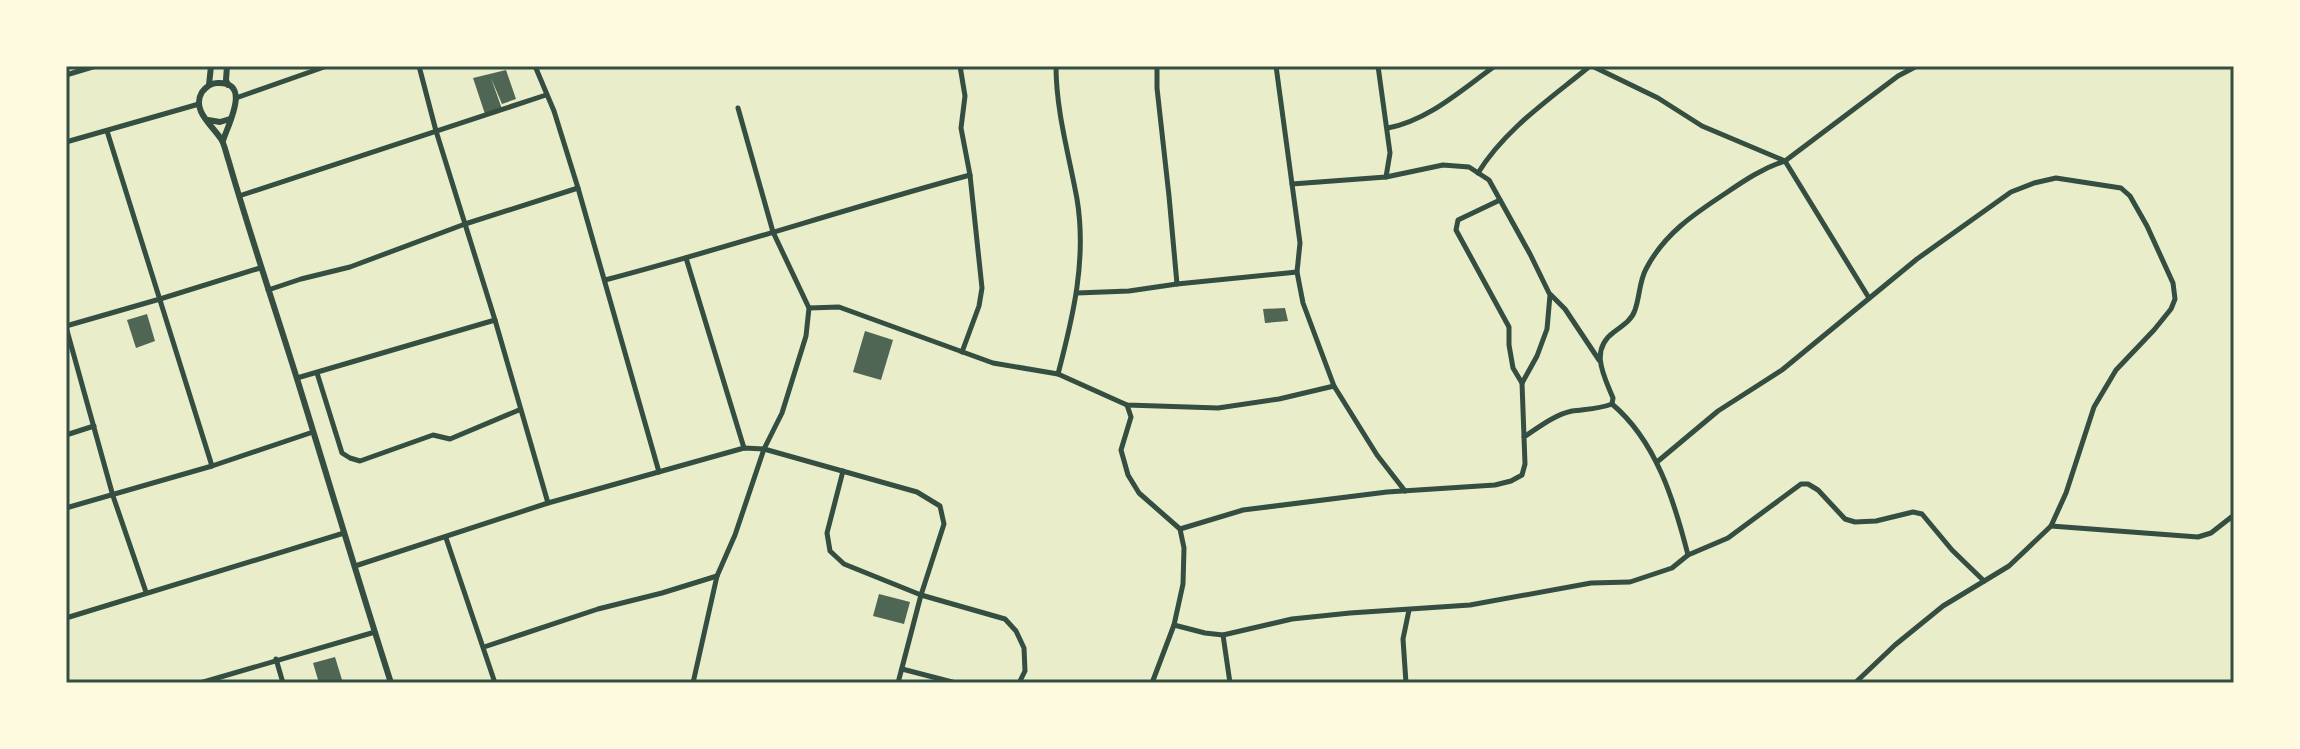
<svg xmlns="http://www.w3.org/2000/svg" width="2300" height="749" font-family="Spectral,serif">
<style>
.building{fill:#4f6655}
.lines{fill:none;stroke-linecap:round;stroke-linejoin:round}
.minor{stroke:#344e41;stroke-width:5}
.tertiary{stroke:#344e41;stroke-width:6}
.neatline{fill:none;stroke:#344e41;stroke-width:3}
</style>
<rect width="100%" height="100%" fill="#e9edc9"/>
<g class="building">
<polygon points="506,70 516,99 502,104 491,78 502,109 485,114 473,78"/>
<polygon points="1285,308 1288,321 1265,323 1263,309"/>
<polygon points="147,314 155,341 136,348 127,320"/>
<polygon points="865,331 893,340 881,380 853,372"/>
<polygon points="879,594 910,602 904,624 873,616"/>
<polygon points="335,657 343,683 319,683 313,663"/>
</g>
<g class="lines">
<g class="minor">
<polyline points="419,66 436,131 495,320 548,503"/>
<polyline points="535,66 554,111 578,188 659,472"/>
<polyline points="960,66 965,96 961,128 970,175 982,288 979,306 962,352"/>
<path d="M 1056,66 C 1056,111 1069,155 1077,199 C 1087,259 1073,317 1058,374"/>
<polyline points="1157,66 1157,88 1169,196 1177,284"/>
<polyline points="1276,66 1300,243 1297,272 1303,303 1334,386 1377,455 1405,491"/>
<polyline points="1378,66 1390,153 1386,177"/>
<polyline points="1592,66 1658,98 1702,126 1785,161 1869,298"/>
<polyline points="66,75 96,66"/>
<polyline points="236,98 327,66"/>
<path d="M 1388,128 C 1429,120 1461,90 1495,66"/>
<polyline points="107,131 212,466"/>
<polyline points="66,142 199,104"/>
<path d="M 1478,173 C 1505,129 1550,99 1590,66"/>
<polyline points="1292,184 1386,177 1443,165 1469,167 1489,180 1530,254 1550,295 1547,329 1537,356 1522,383 1524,437"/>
<polyline points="239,196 546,95"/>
<polyline points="1500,200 1458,220 1456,230 1509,327 1509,345 1513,368 1522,383"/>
<polyline points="686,258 744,448"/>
<path d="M 605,280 C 728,248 848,208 970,175"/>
<polyline points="268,290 301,279 350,267 465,224 578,188"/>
<polyline points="1077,293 1129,291 1177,284 1297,272"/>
<polyline points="1551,295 1565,309 1599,360"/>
<polyline points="809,308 839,307 993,363 1058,374 1127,405 1218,408 1279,399 1334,386"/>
<polyline points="66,326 160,299 260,268"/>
<polyline points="66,327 113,496 146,592"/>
<polyline points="317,373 342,453 350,458 360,461 433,435 450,439 519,410"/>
<polyline points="297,378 495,320"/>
<polyline points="1127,405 1131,417 1121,450 1128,475 1139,493 1180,529 1184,548 1183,584 1174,625 1152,683"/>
<polyline points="66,435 94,426"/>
<polyline points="1657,462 1718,411 1782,370 1917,259 2011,192 2034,183 2056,178 2121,188 2130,196 2147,226 2173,283 2175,299 2171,309 2154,330 2116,370 2094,407 2066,493 2051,526 2009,566 1943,606 1895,645 1855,683"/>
<polyline points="843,471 827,533 830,551 844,564 921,595 1005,619 1016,631 1024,648 1025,671 1019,683"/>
<polyline points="66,508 212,466 313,432"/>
<polyline points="2051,526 2198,537 2211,533 2234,515"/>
<path d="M 1180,529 L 1243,510 L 1387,492 L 1495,485 L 1511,481 L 1522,475 L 1525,464 L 1524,437 C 1539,427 1554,415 1572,411 C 1586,409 1599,409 1612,404"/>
<polyline points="446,538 495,683"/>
<path d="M 1688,555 C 1674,500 1656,441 1612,404 L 1613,398 C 1604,376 1589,350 1614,332 C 1622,326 1632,320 1635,310 C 1640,296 1639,282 1646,269 C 1664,234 1694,214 1726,193 C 1745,180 1763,168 1785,161 L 1898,76 L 1917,66"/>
<polyline points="355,566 548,503 744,448 764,449 917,492 940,506 944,524 921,595 898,683"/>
<polyline points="66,618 344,533"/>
<polyline points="1174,625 1205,633 1223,635 1292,619 1350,613 1470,605 1591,583 1630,582 1672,568 1688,555 1728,538 1801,484 1808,484 1818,490 1845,519 1855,522 1876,521 1913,512 1922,514 1952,550 1984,581"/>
<polyline points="1223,635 1230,683"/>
<polyline points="484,647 598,609 662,593 717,576"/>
<polyline points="276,659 283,683"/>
<polyline points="902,669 956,683"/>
<polyline points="200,683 375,632"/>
<polyline points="693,683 717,576 735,535 764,449 782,413 806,336 809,308 773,232 738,108"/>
<polyline points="1406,683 1403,639 1409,610"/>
</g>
<g class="tertiary">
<polyline points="227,66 226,80 228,85"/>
<polyline points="209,85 211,66"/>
<polyline points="208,120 220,122 230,119"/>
<path d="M 223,141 C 227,126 253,81 217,83 C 210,83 206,87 202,92 C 191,110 212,125 221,139 C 225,145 226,154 229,162 C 250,235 275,308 298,382 C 329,482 359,583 391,683"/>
</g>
</g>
<rect width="2300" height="749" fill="none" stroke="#fefae0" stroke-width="136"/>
<rect x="68" y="68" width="2164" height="613" class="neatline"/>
</svg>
